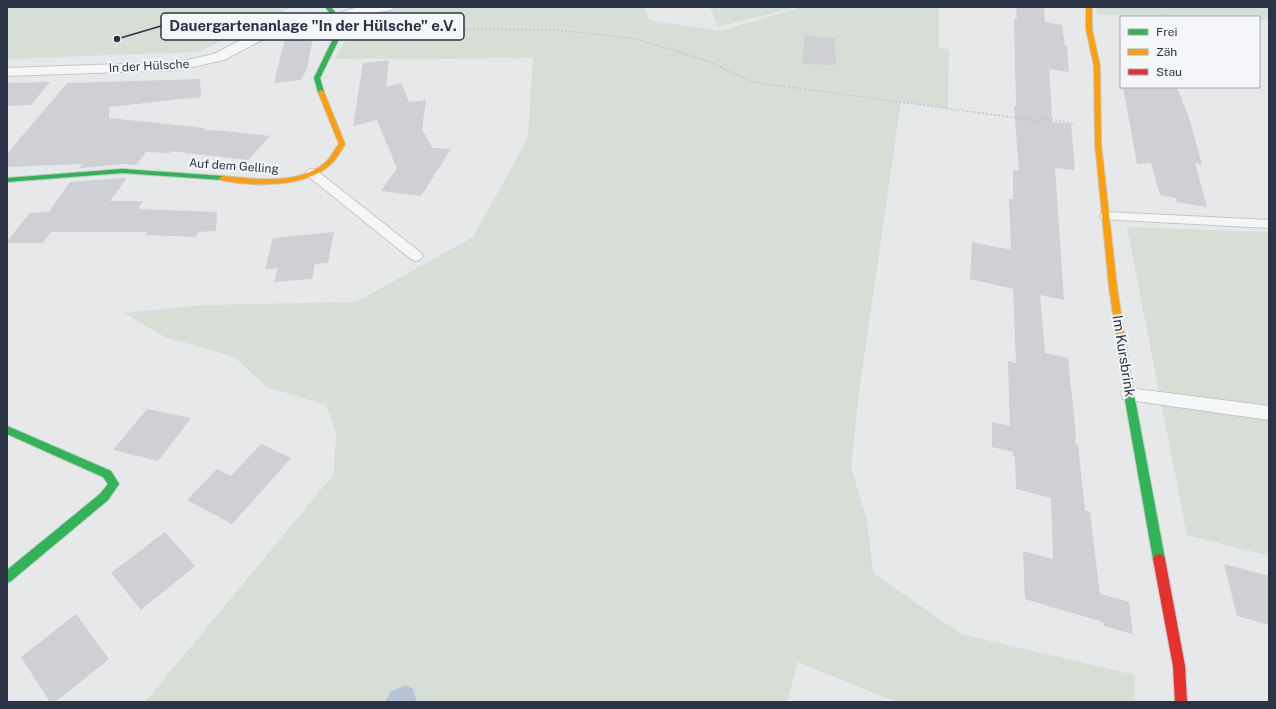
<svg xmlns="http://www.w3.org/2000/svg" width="1276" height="709" font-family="'Public Sans',sans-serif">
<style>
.green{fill:#d6ded6}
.water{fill:#b4c4d5}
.building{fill:#ced0d3}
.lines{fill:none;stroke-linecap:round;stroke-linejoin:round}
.lane-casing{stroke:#c4c6c8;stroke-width:2}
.street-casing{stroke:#c4c6c8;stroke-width:2}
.fast-casing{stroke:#c4c6c8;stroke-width:2}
.slow-casing{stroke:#c4c6c8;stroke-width:2}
.jam-casing{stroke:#c4c6c8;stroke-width:2}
.path{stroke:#c5c6ca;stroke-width:1.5;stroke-dasharray:2 2;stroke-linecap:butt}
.lane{fill:#f5f6f7;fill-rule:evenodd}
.street{fill:#f5f6f7;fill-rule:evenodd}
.fast{fill:#30b455;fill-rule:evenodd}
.slow{fill:#ff9f0a;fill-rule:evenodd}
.jam{fill:#e5322d;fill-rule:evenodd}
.labels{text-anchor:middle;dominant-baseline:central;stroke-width:4;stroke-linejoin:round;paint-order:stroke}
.far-street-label{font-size:12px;fill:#2b3445;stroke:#f4f6f9}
.street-label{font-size:14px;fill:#2b3445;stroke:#f4f6f9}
.leader{fill:none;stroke:#2b3445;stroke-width:1.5}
.callout-dot{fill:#2b3445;stroke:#f4f6f9;stroke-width:1.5}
.callout{fill:#f4f6f9;stroke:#2b3445;stroke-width:1.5}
.callout-label{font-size:15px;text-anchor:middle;font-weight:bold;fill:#2b3445}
</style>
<rect width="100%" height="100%" fill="#e6e8ea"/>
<g class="green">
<polygon points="7,7 291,7 258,25 197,52 7,59"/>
<polygon points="400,7 645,7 649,20 720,31 802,7 939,7 939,48 949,49 948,109 901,102 859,392 851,467 867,521 873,573 961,634 1135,675 1135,702 896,702 798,662 787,702 417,702 413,689 390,692 385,702 145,702 334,474 336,432 326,405 267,387 234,357 165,337 124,313 205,305 356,302 473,237 528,138 533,58 334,59 363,14"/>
<polygon points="710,7 797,7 718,27"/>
<polygon points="1095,7 1269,7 1269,20 1259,20 1259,17 1098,15"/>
<polygon points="1127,227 1269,232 1269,556 1187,535"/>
</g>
<polygon class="water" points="406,685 413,689 417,702 385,702 390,692"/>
<g class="building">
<polygon points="1016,7 1044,7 1045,22 1062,25 1065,46 1067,46 1069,72 1049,69 1051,96 1052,122 1071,124 1075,170 1055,168 1064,300 1040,295 1045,353 1068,358 1076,435 1075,444 1078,445 1085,510 1090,512 1100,594 1129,602 1133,634 1104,626 1103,622 1025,599 1023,551 1053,559 1051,498 1016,489 1015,456 1013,456 1013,452 992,447 992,422 1010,426 1008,361 1016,363 1013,289 970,279 972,242 1011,250 1009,199 1013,199 1013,170 1019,171 1014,106 1016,106 1014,19 1017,19"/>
<polygon points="804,36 835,38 836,65 803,64"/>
<polygon points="313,37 307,69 301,80 274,83 285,38"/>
<polygon points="389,60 386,87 401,83 409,102 426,100 422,129 432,148 451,149 421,196 381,191 397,168 377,120 353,126 363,63"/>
<polygon points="200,79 201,97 109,107 109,118 205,128 204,130 225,131 270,136 248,160 171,151 170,153 146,152 136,165 122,164 80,168 82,164 7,167 7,154 67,83"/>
<polygon points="50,82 31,105 7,106 7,83"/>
<polygon points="1123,87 1177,87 1189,118 1202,164 1195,163 1207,207 1177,202 1176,198 1160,195 1151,163 1137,164"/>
<polygon points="122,178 127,178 110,201 143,201 138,209 217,212 216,231 199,232 195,237 145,235 147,232 51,232 43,243 7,243 7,241 30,213 49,212 70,182"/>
<polygon points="334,232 328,263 315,264 312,279 274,282 278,268 265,269 273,238"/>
<polygon points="147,409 191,418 158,461 113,450"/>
<polygon points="261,444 291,458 232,524 187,500 217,469 231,476"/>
<polygon points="165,532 195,566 141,610 111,573"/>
<polygon points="1224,564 1269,576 1269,625 1237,616"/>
<polygon points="76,614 109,659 55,702 50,702 21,657"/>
</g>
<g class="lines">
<defs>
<g id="lane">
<polygon points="312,169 316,170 421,253 423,256 421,259 416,261 411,259 308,176 306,173 308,170"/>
<polygon points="1106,212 1269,220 1269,228 1102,219 1100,216 1102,213"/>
<polygon points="1129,388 1269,406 1269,420 1129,400 1123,399 1121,394 1123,389"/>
</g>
<polygon id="street" points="358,7 393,7 391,10 360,15 337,22 305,23 287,27 224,60 179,70 7,76 7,68 179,62 214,54 278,21 305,15 336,14"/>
<g id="fast">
<polygon points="325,7 331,7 343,22 339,39 320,78 324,92 321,94 318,92 314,78 333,39 337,22"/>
<polygon points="122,169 223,176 227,178 223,180 122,173 7,182 7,178"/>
<polygon points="1122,344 1125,345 1126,347 1134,394 1165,559 1163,563 1159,564 1155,563 1153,559 1124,394 1118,347 1119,345"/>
<polygon points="7,426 111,471 119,484 108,500 11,581 7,583 7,570 100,494 108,484 103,477 7,434"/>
</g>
<g id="slow">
<polygon points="1086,7 1092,7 1092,29 1100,66 1101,143 1117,287 1126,347 1125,349 1119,349 1118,347 1109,287 1095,143 1094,66 1086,29"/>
<path d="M 321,90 L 324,92 L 345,144 C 341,151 337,159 331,164 C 306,188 252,187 220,180 L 219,178 L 223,176 C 256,179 298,186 326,162 C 331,157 334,150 339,144 L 318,92 Z"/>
</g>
<polygon id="jam" points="1159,554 1163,555 1165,559 1185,666 1187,702 1175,702 1173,666 1153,559 1155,555"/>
</defs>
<use href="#lane" class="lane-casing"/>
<use href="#street" class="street-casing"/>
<use href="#fast" class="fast-casing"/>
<use href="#slow" class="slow-casing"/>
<use href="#jam" class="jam-casing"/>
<polyline class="path" points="389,28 557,30 636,39 708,61 752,82 1040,121 1042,117 1075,124"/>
<use href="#lane" class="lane"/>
<use href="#street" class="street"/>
<use href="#fast" class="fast"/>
<use href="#slow" class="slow"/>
<use href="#jam" class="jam"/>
</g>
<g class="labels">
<g class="far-street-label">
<text transform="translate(149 66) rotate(-3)">In der Hülsche</text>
<text transform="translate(234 166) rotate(4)">Auf dem Gelling</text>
</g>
<g class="street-label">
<text transform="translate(1124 356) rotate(81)">Im Kursbrink</text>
</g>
</g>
<path class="leader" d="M117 39L161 26"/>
<circle class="callout-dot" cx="117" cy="39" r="4"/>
<rect class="callout" x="161" y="13" width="303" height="27" rx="4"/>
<g class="callout-label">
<text x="313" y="31">Dauergartenanlage "In der Hülsche" e.V.</text>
</g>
<rect width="1276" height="709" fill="none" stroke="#2b3445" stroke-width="16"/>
<rect x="1120" y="16" width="140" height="72" fill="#f4f6f9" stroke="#a4a8b1"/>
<rect x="1128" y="29" width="20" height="6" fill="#30b455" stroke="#a4a8b1"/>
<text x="1156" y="36" font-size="12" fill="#2b3445">Frei</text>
<rect x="1128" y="49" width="20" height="6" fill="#ff9f0a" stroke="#a4a8b1"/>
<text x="1156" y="56" font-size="12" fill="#2b3445">Zäh</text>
<rect x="1128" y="69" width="20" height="6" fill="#e5322d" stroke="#a4a8b1"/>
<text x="1156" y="76" font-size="12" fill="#2b3445">Stau</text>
</svg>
